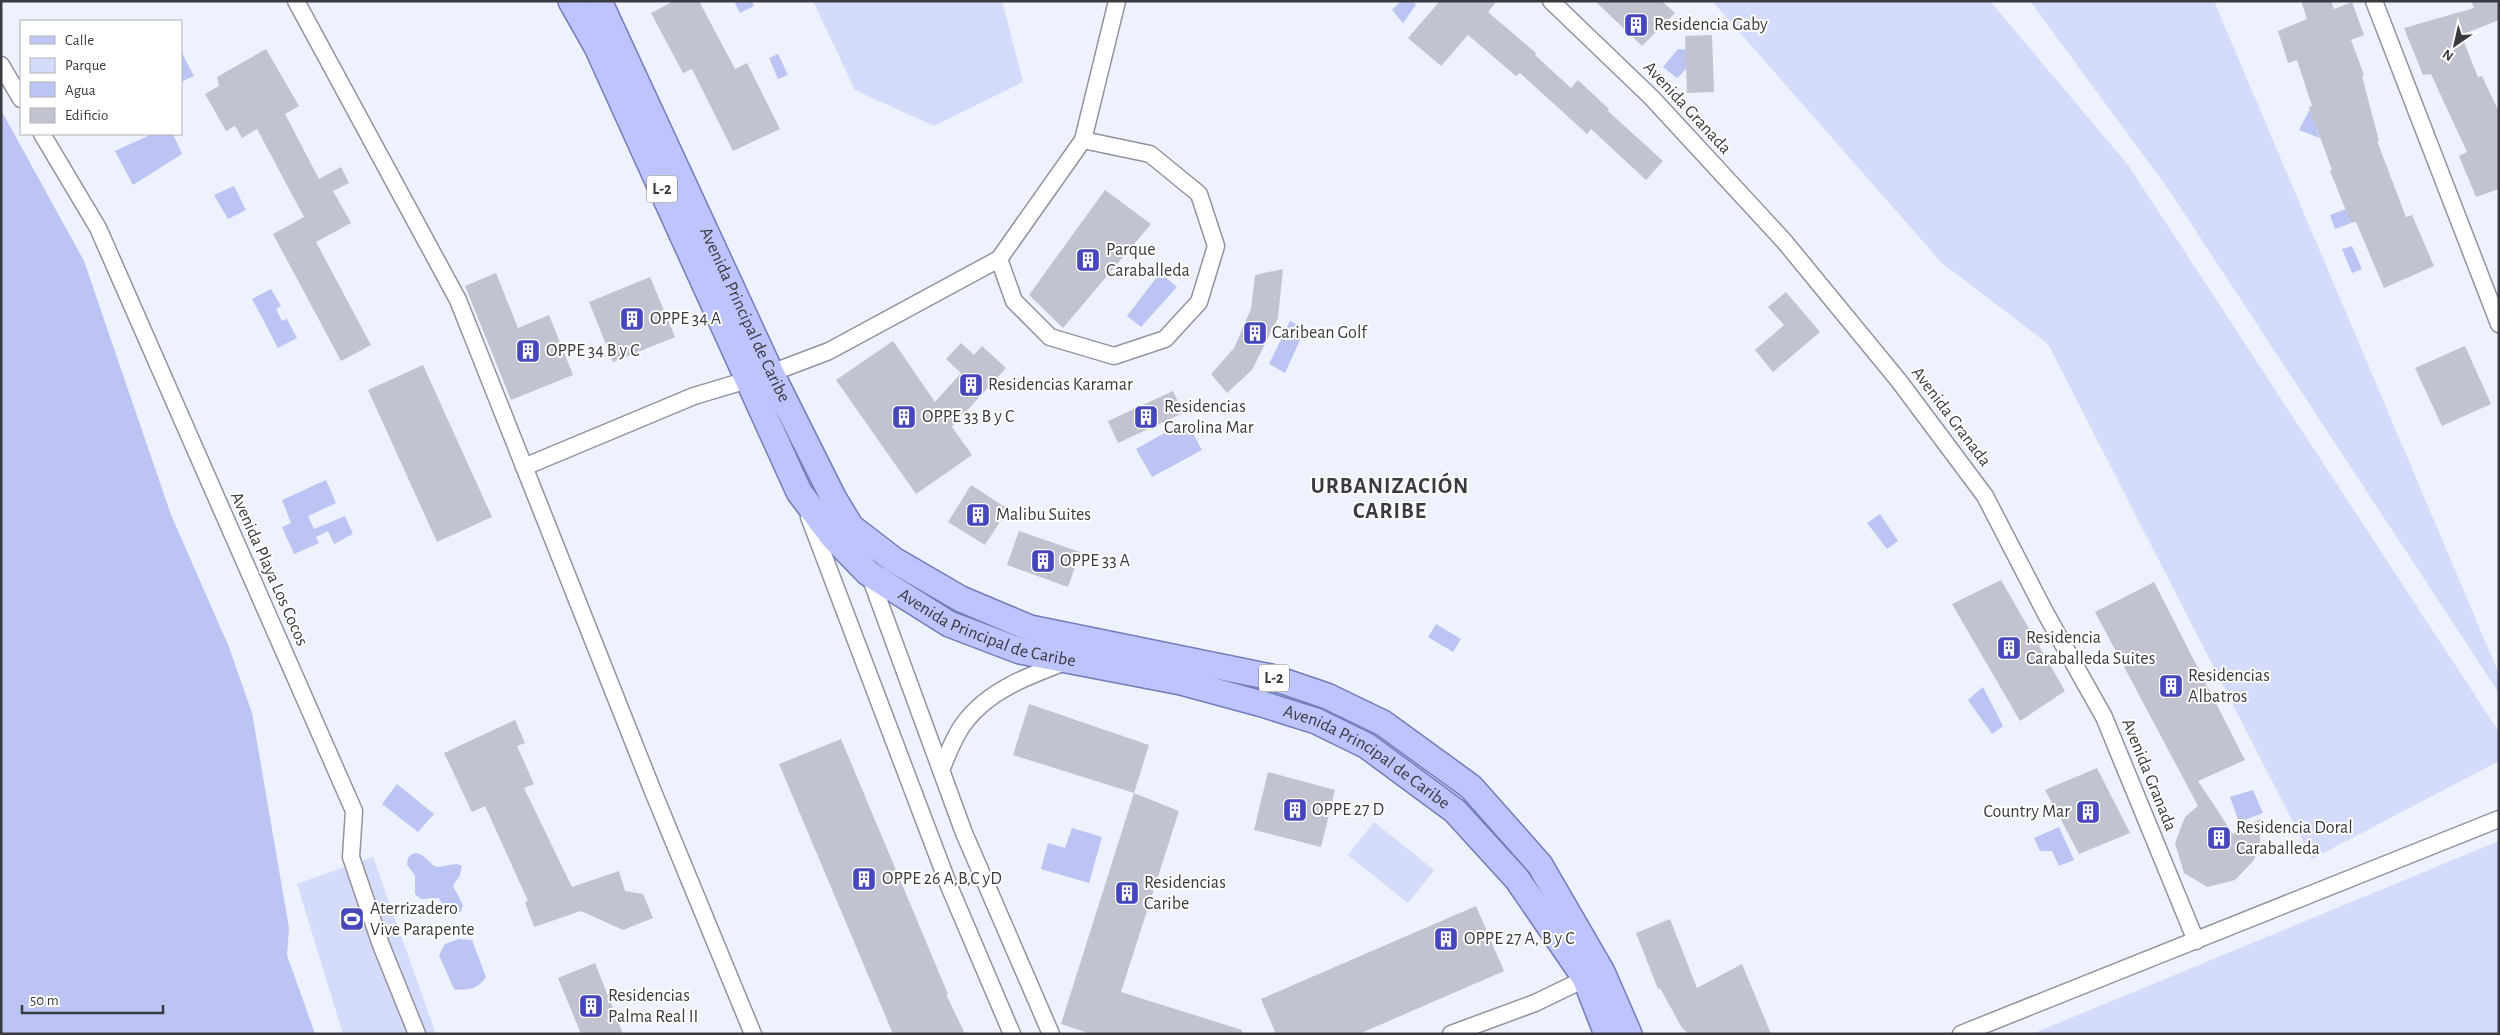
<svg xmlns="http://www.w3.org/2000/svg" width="2500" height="1035" font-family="'Alegreya Sans',sans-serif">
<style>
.green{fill:#d5dbfa}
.water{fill:#bcc4f4}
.building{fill:#c1c4d0}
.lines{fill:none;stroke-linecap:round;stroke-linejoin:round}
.minor-casing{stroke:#91939f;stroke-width:19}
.primary-casing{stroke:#737bbc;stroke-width:28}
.minor{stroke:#fff;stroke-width:16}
.primary{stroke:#bdc4fe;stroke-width:25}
.labels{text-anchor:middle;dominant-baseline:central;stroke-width:4;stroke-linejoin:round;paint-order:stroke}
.shield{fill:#fff;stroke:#757679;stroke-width:1}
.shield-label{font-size:16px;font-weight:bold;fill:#3a3b40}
.poi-label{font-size:18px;fill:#3a3b40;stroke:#fff;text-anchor:start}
.street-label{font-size:18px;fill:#3a3b40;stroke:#fff}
.district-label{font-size:22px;font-weight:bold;letter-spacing:1px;fill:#3a3b40;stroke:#fff}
</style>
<rect width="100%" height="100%" fill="#eef1fe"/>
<g class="green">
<polygon points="813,1 1002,1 1023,82 934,126 855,90"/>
<polygon points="1712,1 1990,1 2128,165 2499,732 2499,761 2312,859 2048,344 1942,263"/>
<polygon points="2030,1 2214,1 2499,674 2499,693 2169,190"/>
<polygon points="1374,822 1434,870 1408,903 1348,855"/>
<polygon points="2499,841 2499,1034 2032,1034"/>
<polygon points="373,857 436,1034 343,1034 297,884"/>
</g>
<g class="water">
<polygon points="734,1 752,1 754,6 740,13"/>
<polygon points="1401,1 1414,1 1416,5 1403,23 1392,10"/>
<polygon points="1678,49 1687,50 1689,66 1677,78 1663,67"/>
<polygon points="181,51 194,76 181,82"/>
<polygon points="778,54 788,75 778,79 769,58"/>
<polygon points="2310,109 2320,138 2299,130"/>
<polygon points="1,110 84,261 171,515 229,647 252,713 289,928 287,955 315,1034 1,1034"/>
<polygon points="152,134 173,134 182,154 133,185 115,151"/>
<polygon points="234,186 246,210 228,219 214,195"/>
<polygon points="2346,209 2351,223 2335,229 2330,215"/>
<polygon points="2352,246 2362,269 2352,273 2342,249"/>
<polygon points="1160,273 1177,287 1141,327 1127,316"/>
<polygon points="271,289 281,306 276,309 282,321 287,319 297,338 278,348 252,299"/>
<polygon points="1290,321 1305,329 1285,373 1269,364"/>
<polygon points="1186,421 1202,450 1152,477 1136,449"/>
<polygon points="326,480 336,503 308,516 314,529 345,516 353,534 334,544 328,531 316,537 319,543 294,554 282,527 291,523 282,500"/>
<polygon points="1880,514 1898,541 1887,549 1867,523"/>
<polygon points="1436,624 1461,639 1453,652 1428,637"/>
<polygon points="1983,687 2003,726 1992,734 1968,700"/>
<polygon points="397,784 434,814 418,832 382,804"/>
<polygon points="2253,790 2263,813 2239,822 2230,797"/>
<polygon points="2059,827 2074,860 2059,866 2052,851 2040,851 2034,838"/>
<polygon points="1072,828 1102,837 1089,883 1041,869 1048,843 1065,848"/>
<path d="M 417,853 L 422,855 L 434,866 C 443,869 454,861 462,866 L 460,875 L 453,886 L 463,905 L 461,912 L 448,913 L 439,898 L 421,899 L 415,894 L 415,875 L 407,865 L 408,858 L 412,854 Z"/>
<path d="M 459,939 L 472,940 L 486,977 C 478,989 468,991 454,989 L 439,955 L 445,944 Z"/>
</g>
<g class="building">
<polygon points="674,1 699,1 735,69 747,63 780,129 733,151 692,69 683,73 651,13"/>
<polygon points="1440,1 1497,1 1488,12 1536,53 1535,55 1571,88 1578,80 1609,109 1608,111 1663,161 1646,180 1591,129 1587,134 1520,73 1516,76 1468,35 1441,66 1408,38"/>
<polygon points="1595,1 1662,1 1675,13 1642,46"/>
<polygon points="2301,1 2331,1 2334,9 2352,2 2364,35 2351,40 2364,75 2362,76 2379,141 2377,141 2406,217 2412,215 2434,266 2384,288 2356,222 2351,223 2330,171 2332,170 2309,107 2312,106 2297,60 2288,63 2278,31 2307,19"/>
<polygon points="2471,1 2499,1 2499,20 2461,35 2478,77 2482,76 2499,112 2499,189 2476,197 2459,156 2467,152 2431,74 2423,75 2404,28 2474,8"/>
<polygon points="1712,35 1714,92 1687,93 1685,36"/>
<polygon points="266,49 299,106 285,114 319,179 341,167 349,183 333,191 351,223 316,242 371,345 341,361 273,234 304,217 257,129 242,138 235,126 226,131 205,94 219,86 217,77"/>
<polygon points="1105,190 1151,224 1063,328 1029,295"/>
<polygon points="1283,269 1278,318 1252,370 1227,393 1211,374 1234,348 1251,309 1255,275"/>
<polygon points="496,273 518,328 549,315 573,375 511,400 465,286"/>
<polygon points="650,277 675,337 613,362 589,302"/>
<polygon points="1786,292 1820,332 1773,372 1755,350 1784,325 1768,307"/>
<polygon points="893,341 935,402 961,373 946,359 961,343 974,355 982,346 1006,368 952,427 972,455 916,494 836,380"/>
<polygon points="2465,346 2491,404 2442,426 2415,368"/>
<polygon points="423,365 492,517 437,542 368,390"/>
<polygon points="1173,391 1183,413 1118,443 1108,421"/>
<polygon points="971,485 1008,509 985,545 948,522"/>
<polygon points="1019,531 1080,552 1068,587 1007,565"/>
<polygon points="2001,580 2065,691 2020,721 1952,604"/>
<polygon points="2154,582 2245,760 2198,781 2233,834 2260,819 2260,843 2254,860 2235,880 2207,887 2184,873 2175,843 2185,817 2198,806 2095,612"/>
<polygon points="1029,704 1149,745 1134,793 1013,755"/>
<polygon points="515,720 525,743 517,746 534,784 524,788 572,887 619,871 625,891 643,894 653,918 623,930 581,911 534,927 525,902 528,901 485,806 472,812 444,753"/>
<polygon points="841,739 948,994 946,994 965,1034 893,1034 779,764"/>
<polygon points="2097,768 2130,833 2079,854 2045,790"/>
<polygon points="1268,772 1335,790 1321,847 1254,830"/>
<polygon points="1134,793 1179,811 1121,992 1242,1030 1242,1034 1091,1034 1061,1024"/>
<polygon points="1476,906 1504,971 1359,1034 1276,1034 1261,999"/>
<polygon points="1670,919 1697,988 1742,964 1771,1034 1689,1034 1682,1028 1660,988 1658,989 1636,933"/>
<polygon points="595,963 623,1034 581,1034 558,978"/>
</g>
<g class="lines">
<defs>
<g id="minor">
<polyline points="296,1 458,300 654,794 753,1034"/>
<polyline points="1551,1 1652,98 1784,241 1899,381 1985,496 2046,614 2104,717 2196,941"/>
<polyline points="2374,1 2499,324"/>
<polyline points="1,65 21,99"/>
<polyline points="42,134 98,228 354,811 351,857 381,945 417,1034"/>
<polyline points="999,259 1014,301 1050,337 1114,356 1165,339 1199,302 1216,246 1199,194 1150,154 1083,140"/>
<polyline points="524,467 694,396 771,373 829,351 999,259 1083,140 1117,1"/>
<polyline points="809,517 949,886 1012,1034"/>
<polyline points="868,571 964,833 1051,1034"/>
<path d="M 941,770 C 948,754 954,736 965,722 C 990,689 1031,675 1068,661"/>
<polyline points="1451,1034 1535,1003 1593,975"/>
<polyline points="1961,1034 2499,819"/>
</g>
<g id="primary">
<path id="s1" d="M 571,1 L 597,47 L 799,492 L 833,537 L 868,573 L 949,624 L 1020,651 L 1181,682 L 1262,704 L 1316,721 L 1367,746 L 1455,811 L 1517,879 L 1585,978 L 1607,1034"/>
<path id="s2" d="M 599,1 L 771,373 L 834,499 L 851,527 L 894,560 L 961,599 L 1030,628 L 1271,677 L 1327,696 L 1383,723 L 1471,787 L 1540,865 L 1602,972 L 1629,1034"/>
</g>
</defs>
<use href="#minor" class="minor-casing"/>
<use href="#primary" class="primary-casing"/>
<use href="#minor" class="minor"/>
<use href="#primary" class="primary"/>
</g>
<defs>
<symbol id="building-square" viewBox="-11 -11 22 22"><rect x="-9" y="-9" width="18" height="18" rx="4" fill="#4747bd" stroke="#fff"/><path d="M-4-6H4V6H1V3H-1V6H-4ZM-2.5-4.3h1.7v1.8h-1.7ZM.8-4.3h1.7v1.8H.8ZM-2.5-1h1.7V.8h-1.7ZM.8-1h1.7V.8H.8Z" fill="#fff"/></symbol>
<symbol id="stadium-square" viewBox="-11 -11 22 22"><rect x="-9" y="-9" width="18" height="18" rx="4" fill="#4747bd" stroke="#fff"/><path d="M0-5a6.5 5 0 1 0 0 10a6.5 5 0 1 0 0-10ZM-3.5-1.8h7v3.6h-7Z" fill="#fff"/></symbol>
</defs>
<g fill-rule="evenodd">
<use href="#building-square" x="1622" y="11" width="28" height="28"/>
<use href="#building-square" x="1074" y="246" width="28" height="28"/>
<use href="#building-square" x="618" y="305" width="28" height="28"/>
<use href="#building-square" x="1241" y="319" width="28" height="28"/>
<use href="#building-square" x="514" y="337" width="28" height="28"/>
<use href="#building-square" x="957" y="371" width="28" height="28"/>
<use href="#building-square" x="890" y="403" width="28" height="28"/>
<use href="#building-square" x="1132" y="403" width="28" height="28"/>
<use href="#building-square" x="964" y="501" width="28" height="28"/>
<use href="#building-square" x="1029" y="547" width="28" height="28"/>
<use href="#building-square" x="1995" y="634" width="28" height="28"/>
<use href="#building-square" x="2157" y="672" width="28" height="28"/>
<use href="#building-square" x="1281" y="796" width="28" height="28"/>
<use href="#building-square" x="2074" y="798" width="28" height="28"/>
<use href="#building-square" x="2205" y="824" width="28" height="28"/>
<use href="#building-square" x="850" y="865" width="28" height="28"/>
<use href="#building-square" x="1113" y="879" width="28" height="28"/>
<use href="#stadium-square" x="338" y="905" width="28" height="28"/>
<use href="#building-square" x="1432" y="925" width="28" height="28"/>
<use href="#building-square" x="577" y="992" width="28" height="28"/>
</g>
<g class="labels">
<g class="shield">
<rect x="647" y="175.5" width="30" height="27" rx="4"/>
<rect x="1259" y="664.5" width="30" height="27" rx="4"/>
</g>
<g class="shield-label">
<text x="662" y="189">L-2</text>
<text x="1274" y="678">L-2</text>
</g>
<g class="poi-label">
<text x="1654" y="25">Residencia Gaby</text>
<text x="1106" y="250">Parque<tspan x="1106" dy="21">Caraballeda</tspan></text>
<text x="650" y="319">OPPE 34 A</text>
<text x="1272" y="333">Caribean Golf</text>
<text x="546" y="351">OPPE 34 B y C</text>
<text x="988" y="385">Residencias Karamar</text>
<text x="1164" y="407">Residencias<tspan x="1164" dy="21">Carolina Mar</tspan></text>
<text x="922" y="417">OPPE 33 B y C</text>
<text x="996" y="515">Malibu Suites</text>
<text x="1060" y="561">OPPE 33 A</text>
<text x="2026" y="638">Residencia<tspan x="2026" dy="21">Caraballeda Suites</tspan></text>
<text x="2188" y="676">Residencias<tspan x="2188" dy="21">Albatros</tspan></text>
<text x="1312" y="810">OPPE 27 D</text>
<text x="2070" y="812" text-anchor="end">Country Mar</text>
<text x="2236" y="828">Residencia Doral<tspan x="2236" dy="21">Caraballeda</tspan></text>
<text x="882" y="879">OPPE 26 A,B,C yD</text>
<text x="1144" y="883">Residencias<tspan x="1144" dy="21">Caribe</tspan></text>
<text x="370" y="909">Aterrizadero<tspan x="370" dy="21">Vive Parapente</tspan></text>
<text x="1464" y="939">OPPE 27 A, B y C</text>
<text x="608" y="996">Residencias<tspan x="608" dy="21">Palma Real II</tspan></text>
</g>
<g class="street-label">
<text transform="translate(1687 108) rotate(47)">Avenida Granada</text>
<text stroke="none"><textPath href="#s2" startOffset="346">Avenida Principal de Caribe</textPath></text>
<text transform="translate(1951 417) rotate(53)">Avenida Granada</text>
<text transform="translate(269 569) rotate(66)">Avenida Playa Los Cocos</text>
<text stroke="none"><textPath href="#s1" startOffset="781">Avenida Principal de Caribe</textPath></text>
<text stroke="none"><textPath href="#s1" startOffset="1186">Avenida Principal de Caribe</textPath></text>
<text transform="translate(2149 775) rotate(68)">Avenida Granada</text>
</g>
<g class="district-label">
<text x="1390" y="486">URBANIZACIÓN<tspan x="1390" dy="25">CARIBE</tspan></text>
</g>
</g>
<rect width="2500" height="1035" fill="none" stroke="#3a3b40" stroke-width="5"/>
<rect x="20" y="20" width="162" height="115" fill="#ffffff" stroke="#b0b1b3"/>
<rect x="30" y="36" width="25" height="8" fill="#bdc4fe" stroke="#b0b1b3"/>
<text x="65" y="45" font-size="15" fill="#3a3b40">Calle</text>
<rect x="30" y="58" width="25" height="15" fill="#d5dbfa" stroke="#b0b1b3"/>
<text x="65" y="70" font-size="15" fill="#3a3b40">Parque</text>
<rect x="30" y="82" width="25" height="15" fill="#bcc4f4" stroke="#b0b1b3"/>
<text x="65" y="95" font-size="15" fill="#3a3b40">Agua</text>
<rect x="30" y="108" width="25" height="15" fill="#c1c4d0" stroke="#b0b1b3"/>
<text x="65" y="120" font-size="15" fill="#3a3b40">Edificio</text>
<g transform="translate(2455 45) rotate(214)" stroke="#ffffff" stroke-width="4" paint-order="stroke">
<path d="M0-4L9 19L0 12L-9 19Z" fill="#3a3b40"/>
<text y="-8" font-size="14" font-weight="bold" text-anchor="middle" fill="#3a3b40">N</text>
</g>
<path d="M22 1005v8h141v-8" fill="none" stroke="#3a3b40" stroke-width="2.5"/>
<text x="30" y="1005" font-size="15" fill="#3a3b40" stroke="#ffffff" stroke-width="4" paint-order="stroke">50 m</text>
</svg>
